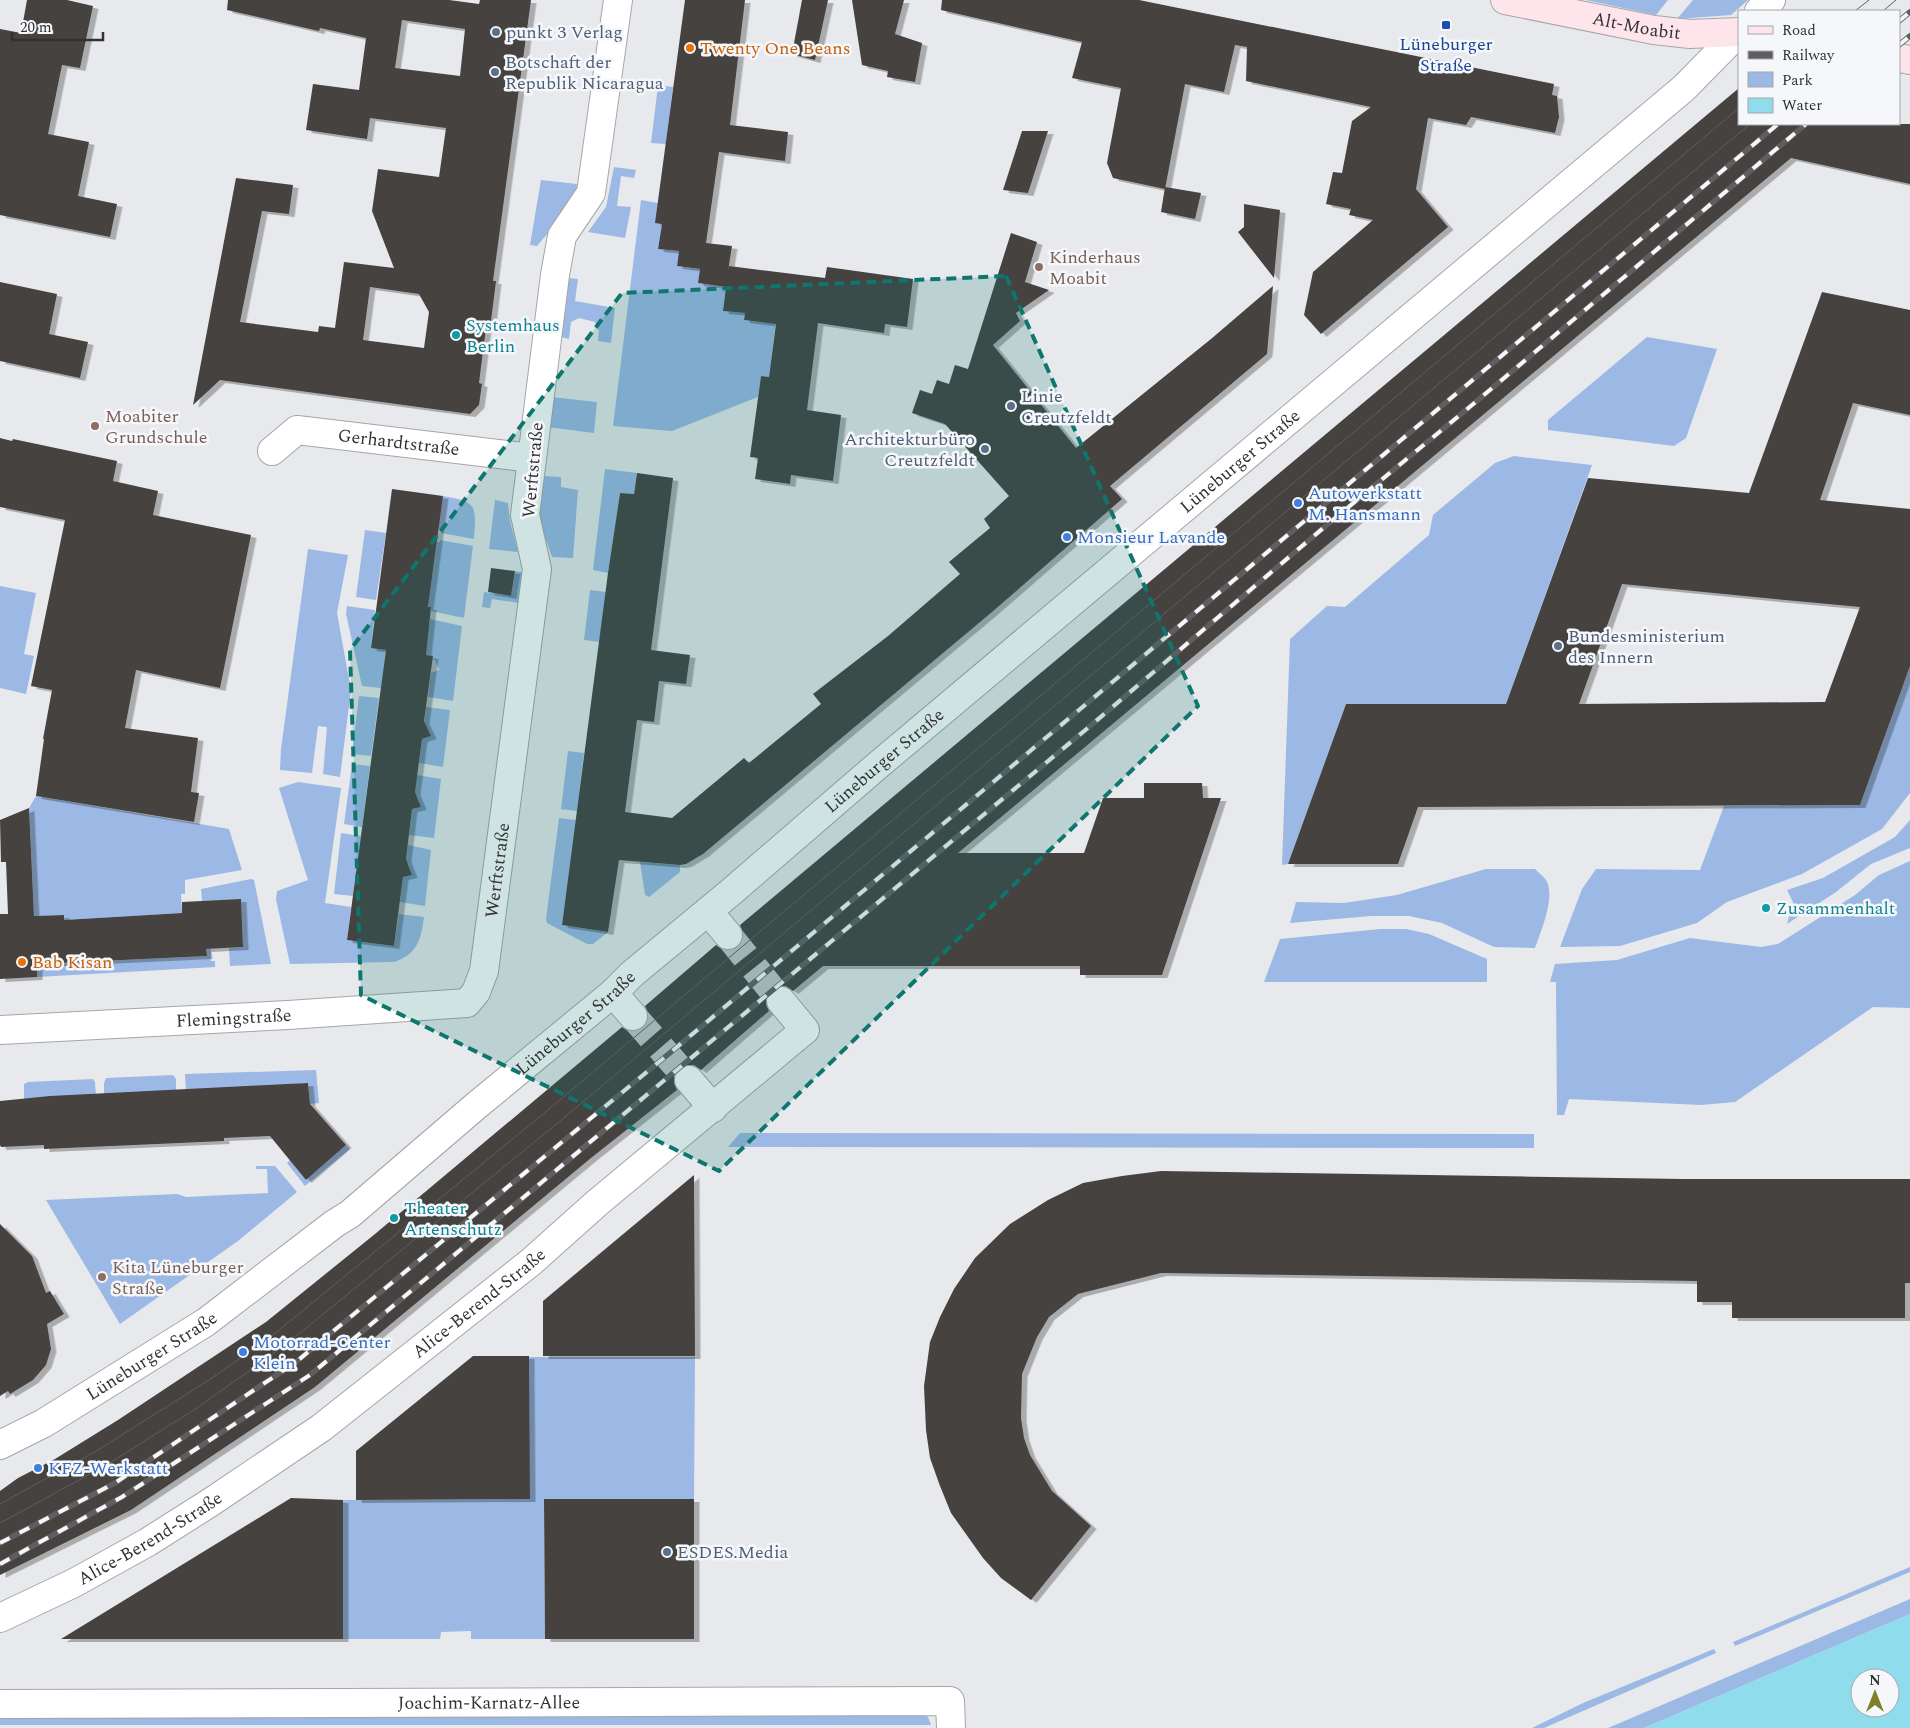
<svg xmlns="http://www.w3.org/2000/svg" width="1910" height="1728" font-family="Spectral,serif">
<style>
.green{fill:#9bb9e4}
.water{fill:#8edcec;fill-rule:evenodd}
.building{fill:#444240;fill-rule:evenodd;filter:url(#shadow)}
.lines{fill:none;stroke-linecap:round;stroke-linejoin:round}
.street-tunnel{stroke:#c4c4c7;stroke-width:28;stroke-dasharray:28 14;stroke-linecap:butt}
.street-casing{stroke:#a4a6a8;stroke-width:30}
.secondary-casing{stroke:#a4a6a8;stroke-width:30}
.street{stroke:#fff;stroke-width:28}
.secondary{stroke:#fee4eb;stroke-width:28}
.tram{stroke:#5e5e60;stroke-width:1}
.rail-casing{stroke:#5e5e60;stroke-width:5.5}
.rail{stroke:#f5f7fa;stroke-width:4;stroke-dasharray:11;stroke-linecap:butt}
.marked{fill:#0f766e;fill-opacity:0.2;stroke:#0f766e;stroke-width:4;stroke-dasharray:10 6;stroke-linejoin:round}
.transit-dot{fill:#1a4fb4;stroke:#f5f7fa;stroke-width:2}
.service-dot{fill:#5c6f8a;stroke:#f5f7fa;stroke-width:2}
.food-dot{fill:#e8710a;stroke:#f5f7fa;stroke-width:2}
.education-dot{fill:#8d6e63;stroke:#f5f7fa;stroke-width:2}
.culture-dot{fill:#0f9aa8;stroke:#f5f7fa;stroke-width:2}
.shop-dot{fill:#3f7fe0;stroke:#f5f7fa;stroke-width:2}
.labels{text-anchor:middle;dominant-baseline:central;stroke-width:5;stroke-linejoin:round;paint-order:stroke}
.street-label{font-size:18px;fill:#323233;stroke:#f5f7fa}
.service-label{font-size:18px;fill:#4e5e75;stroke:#f5f7fa;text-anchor:start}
.transit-label{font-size:18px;fill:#164399;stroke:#f5f7fa}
.food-label{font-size:18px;fill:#c56008;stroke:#f5f7fa;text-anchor:start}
.education-label{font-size:18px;fill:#785e54;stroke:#f5f7fa;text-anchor:start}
.culture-label{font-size:18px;fill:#0d838f;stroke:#f5f7fa;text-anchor:start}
.shop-label{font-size:18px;fill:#366cbe;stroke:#f5f7fa;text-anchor:start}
</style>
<defs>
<filter id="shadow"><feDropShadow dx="5.5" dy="3" stdDeviation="0" flood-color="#0004"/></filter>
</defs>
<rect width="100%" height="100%" fill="#e8e9ec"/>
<g class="green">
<polygon points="1586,0 1668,0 1656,15"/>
<polygon points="1693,0 1748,0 1731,15 1677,19"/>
<polygon points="658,85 673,87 666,144 651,143"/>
<polygon points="614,167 636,170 634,178 621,176 617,206 631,207 625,238 588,232 606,207"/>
<polygon points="541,180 577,184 575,201 537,246 530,245"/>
<polygon points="641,200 658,203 662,224 658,249 679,251 677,266 700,269 698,283 726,287 723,311 745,313 744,320 768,323 776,322 769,377 761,376 758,397 672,431 613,426"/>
<polygon points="568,278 578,279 575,301 615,308 611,343 598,341 599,331 595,322 579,318 571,322 569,339 561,337"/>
<polygon points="1647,337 1717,349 1686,438 1674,446 1548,430 1548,420"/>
<polygon points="551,397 597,402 594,433 547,427"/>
<polygon points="1514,456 1592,465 1506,704 1346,704 1288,864 1282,865 1290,639 1327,606 1345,607 1429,535 1433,515 1495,463"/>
<polygon points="605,469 637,473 634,494 620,493 608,573 593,570"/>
<polygon points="544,476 561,477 561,487 578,490 573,558 552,557 539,520 539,509"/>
<path d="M 443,496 C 478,502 476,505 474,539 L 441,533 L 442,529 L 438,529 Z"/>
<polygon points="495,500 508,503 510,521 518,552 489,549"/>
<polygon points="365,530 386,533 376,600 356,597"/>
<polygon points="440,540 473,546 464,618 431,611 431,608 428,607 437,542 440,542"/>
<polygon points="308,549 348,555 337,613 351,690 340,777 323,774 327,727 318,726 312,773 280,770 281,749"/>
<polygon points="515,571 522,572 519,603 492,599 490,608 482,607 484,592 511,596"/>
<polygon points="0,586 36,593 24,654 34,656 26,694 0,688"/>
<polygon points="590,590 606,592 600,642 584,640"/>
<polygon points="347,606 375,610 371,647 386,650 381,688 362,686 346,614"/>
<polygon points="430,619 462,626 453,701 428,697 431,673 439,670 435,660 432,659 433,656 421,654 426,621 430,622"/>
<polygon points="1910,666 1910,793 1882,829 1802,874 1727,902 1697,923 1620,946 1560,947 1582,889 1596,869 1700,870 1724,806 1860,805"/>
<polygon points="359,696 379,698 371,756 352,754"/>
<polygon points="426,707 450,710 443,767 419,763 422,739 431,736 426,726 424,725"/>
<polygon points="568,751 584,753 577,811 561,809"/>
<polygon points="352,764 370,766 362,827 344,824"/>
<polygon points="417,775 441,779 434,838 409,835 412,809 421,807 417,796 414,796"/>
<path d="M 298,782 L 341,788 L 325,903 L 351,907 L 347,940 L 394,946 L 399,914 L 424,917 C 421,939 418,954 394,962 L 290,964 L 276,899 L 277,891 L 308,880 L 279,788 Z"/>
<polygon points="36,796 229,829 242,870 185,880 185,894 181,894 182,913 64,920 63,915 34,916 29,808"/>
<polygon points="559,818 576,820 562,925 608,932 593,944 587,944 547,923 546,919"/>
<polygon points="1910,820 1910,848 1871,864 1836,892 1787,924 1793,902 1787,890 1823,878 1895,837"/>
<polygon points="341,833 361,836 353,896 334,894"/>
<polygon points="408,845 431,850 425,906 400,902 403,877 412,875 408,864 405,864"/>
<polygon points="1910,861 1910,1008 1873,1007 1735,1102 1701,1105 1569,1099 1564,1115 1557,1115 1556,982 1550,982 1555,964 1617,960 1690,938 1761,947 1778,944 1855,895 1879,875"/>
<polygon points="640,862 680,865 680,872 649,897 645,895"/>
<path d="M 1486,869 L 1535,869 C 1538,872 1543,876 1546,880 C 1556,896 1541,931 1535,948 L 1494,947 L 1442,923 L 1409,916 L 1371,916 L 1290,923 L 1296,902 L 1344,903 L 1397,895 Z"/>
<polygon points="251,879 254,880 271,964 230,966 229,948 243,947 241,900 202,901 201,889"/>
<polygon points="1380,929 1406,929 1429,934 1487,959 1487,982 1264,982 1280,939"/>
<polygon points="206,949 211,949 211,961 215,961 215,967 37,977 37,964 206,956"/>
<polygon points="316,1070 319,1103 310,1104 308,1083 186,1092 185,1074"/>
<polygon points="173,1075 176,1079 176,1092 104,1096 104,1083 106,1078"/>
<polygon points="93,1079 95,1082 96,1096 60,1096 24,1099 24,1084 28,1082"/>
<polygon points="740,1133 1534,1134 1534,1148 728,1147"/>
<polygon points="346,1145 350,1149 305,1186 287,1163 290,1160 306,1180"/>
<polygon points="256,1166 275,1166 297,1192 238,1241 120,1324 46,1200 177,1194 186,1197 268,1193 267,1169 256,1169"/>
<polygon points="529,1357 695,1357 694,1499 544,1499 545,1639 471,1639 471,1631 441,1632 440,1639 343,1639 343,1500 529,1499"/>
<polygon points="1910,1567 1910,1572 1735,1646 1733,1642"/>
<polygon points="1910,1599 1910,1614 1644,1728 1608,1728"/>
<polygon points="1714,1649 1716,1653 1544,1728 1532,1728 1583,1703"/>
<polygon points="0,1711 921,1712 928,1717 931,1725 0,1725"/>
</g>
<path class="water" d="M 1910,1614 L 1910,1728 L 1644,1728 ZM 1860,1678 L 1890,1678 L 1890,1708 L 1860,1708 Z"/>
<g class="building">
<polygon points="27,0 67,0 93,6 80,68 62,65 48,134 89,142 78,196 117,204 110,237 0,215 0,29 21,33"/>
<path d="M 228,0 L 449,0 L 479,4 L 480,0 L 531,0 L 493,281 L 496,281 L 491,321 L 487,320 L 479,383 L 482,384 L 479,405 L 470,414 L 220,380 L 193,405 L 236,178 L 293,185 L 289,214 L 262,211 L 240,322 L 318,332 L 319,326 L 335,328 L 344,262 L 394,268 L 372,211 L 378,169 L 439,177 L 446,128 L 370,118 L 367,139 L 306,130 L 313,84 L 359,90 L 366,38 L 320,28 L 319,31 L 227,10 ZM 402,20 L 465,29 L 460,76 L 395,68 ZM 370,287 L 419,294 L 429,312 L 424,348 L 363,340 Z"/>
<polygon points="685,0 745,0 730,125 788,132 785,161 719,152 706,243 732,246 728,271 729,266 825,278 827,267 913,279 907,327 885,324 884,333 818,323 807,410 841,415 833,481 791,475 790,484 755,479 758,458 750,457 761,376 769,377 776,324 744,320 745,313 723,311 726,287 698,283 700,269 677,266 679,251 658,249 662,224 655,223"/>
<polygon points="802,0 828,0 815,60 792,54"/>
<polygon points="852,0 904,0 895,34 922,43 915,82 887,77 888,71 862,65"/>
<polygon points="942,0 1139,0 1554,84 1552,95 1557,96 1559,117 1555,133 1471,117 1466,125 1428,118 1416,189 1448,227 1321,334 1304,315 1313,272 1373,220 1349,215 1351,209 1326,204 1333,172 1342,173 1352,121 1371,107 1246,81 1247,47 1235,45 1224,92 1185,84 1165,189 1113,178 1107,163 1121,88 1072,78 1082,42 941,10"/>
<polygon points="1739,88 1739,124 1910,124 1910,184 1791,158 958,853 1084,853 1103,798 1144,798 1144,783 1202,783 1203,798 1221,798 1162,975 1080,975 1080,966 823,966 793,991 786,986 779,986 771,989 766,996 766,1004 769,1011 701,1070 694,1065 687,1065 679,1068 674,1075 674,1083 677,1090 591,1158 315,1387 131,1510 0,1575 0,1491 18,1478 55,1459 118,1420 266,1322 375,1234 622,1027 628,1031 636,1031 643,1028 648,1021 648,1013 645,1006 716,945 723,950 730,950 738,947 743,940 743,933 740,925"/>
<polygon points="1022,131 1048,131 1028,193 1003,190"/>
<polygon points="1165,187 1201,193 1195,219 1161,212"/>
<polygon points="1244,204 1280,210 1274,278 1238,232 1244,227"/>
<polygon points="1011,233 1037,242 1025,282 1049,290 1016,313 1020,321 993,345 1076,448 1211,339 1273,286 1267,354 1110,486 1122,499 992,612 703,854 686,864 680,865 619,860 608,932 562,925 608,573 620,493 634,494 637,473 673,478 651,650 690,655 686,684 659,681 654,722 637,720 625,812 672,818 744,758 749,763 821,704 813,694 888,636 960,574 949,562 990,528 984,519 1009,496 945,424 912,413 920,390 932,394 937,380 949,384 955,365 968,369"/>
<polygon points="0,282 57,294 49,334 88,342 80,378 0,361"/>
<path d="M 1822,292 L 1910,310 L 1910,415 L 1853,403 L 1820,500 L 1910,509 L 1910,666 L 1860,805 L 1418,807 L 1398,864 L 1288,864 L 1346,704 L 1506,704 L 1588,478 L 1749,493 ZM 1622,584 L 1785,600 L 1860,607 L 1825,702 L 1579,704 Z"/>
<polygon points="0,438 12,441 13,439 117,461 113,481 158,491 153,515 251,535 220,688 136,670 125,728 198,738 191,792 199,793 194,822 36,796 44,739 43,739 52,690 31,686 65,520 0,507"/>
<polygon points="392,489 443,496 428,607 431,607 426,655 433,656 424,721 431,736 422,739 415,792 421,807 412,809 406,859 412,875 403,877 394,946 347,940 386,650 371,648"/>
<polygon points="491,568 515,571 511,596 488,592"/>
<polygon points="29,808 34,916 64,915 64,920 182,913 182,902 241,899 243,947 206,949 207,956 37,964 37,977 0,979 0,914 8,914 6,862 1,862 0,820"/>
<polygon points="308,1083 310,1104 346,1145 306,1180 270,1136 224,1138 224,1141 44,1149 44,1145 1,1147 0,1145 0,1101 50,1096"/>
<polygon points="1161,1171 1683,1179 1910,1179 1910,1283 1905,1283 1905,1318 1732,1318 1732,1302 1697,1302 1697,1281 1161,1273 1078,1294 1049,1317 1037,1337 1022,1374 1021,1418 1024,1438 1030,1455 1052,1491 1091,1526 1031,1600 1001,1578 983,1558 951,1513 940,1486 930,1458 926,1430 924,1386 930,1342 940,1317 954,1289 975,1258 1010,1224 1048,1200 1083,1183 1122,1176"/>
<polygon points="694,1175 695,1356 543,1356 543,1301"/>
<polygon points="0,1224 32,1256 46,1293 50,1291 64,1314 47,1324 51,1349 46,1365 33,1380 10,1394 8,1391 0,1396"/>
<polygon points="473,1356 529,1356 530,1499 356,1500 356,1451"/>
<polygon points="291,1498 343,1500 343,1639 61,1639"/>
<polygon points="544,1499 694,1499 694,1639 545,1639"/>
</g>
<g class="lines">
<g class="street-tunnel">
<polyline points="728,935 781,1001"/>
<polyline points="633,1016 689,1080"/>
</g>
<defs>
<g id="street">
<polyline points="1759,11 1771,0"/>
<path id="s1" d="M 272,451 L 297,430 L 532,458"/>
<polyline points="708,911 728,935"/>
<polyline points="613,993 633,1016"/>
<path id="s2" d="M 0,1030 L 288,1015 L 467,1003 L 476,992 L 484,971 L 537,569 L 525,515 L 555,275 L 562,236 L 591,193 L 618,0"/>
<polyline points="689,1080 713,1108"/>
<path id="s3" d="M 0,1445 L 44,1423 L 206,1322 L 334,1224 L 350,1214 L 477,1105 L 613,993 L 632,974 L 731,892 L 884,760 L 1684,88 L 1739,32"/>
<path id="s4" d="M 0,1618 L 74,1583 L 148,1542 L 211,1502 L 321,1428 L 531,1262 L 597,1203 L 805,1030 L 781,1001"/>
<path id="s5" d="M 0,1704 L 950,1701 L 951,1728"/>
</g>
<g id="secondary">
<path id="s6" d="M 1505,0 L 1654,30 L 1690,34 L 1739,32"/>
<polyline points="1899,58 1910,60"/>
</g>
</defs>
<use href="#street" class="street-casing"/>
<use href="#secondary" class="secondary-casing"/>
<use href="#street" class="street"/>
<use href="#secondary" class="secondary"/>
<g class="tram">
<polyline points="1855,11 1869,0"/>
<polyline points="1883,11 1896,0"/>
<polyline points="0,1504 98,1450 212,1378 273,1335 548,1110 1739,108"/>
<polyline points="0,1523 105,1466 197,1408 284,1346 559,1122 1320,483 1750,124"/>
</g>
<defs>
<g id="rail">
<polyline points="1899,21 1910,12"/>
<polyline points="1899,45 1910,36"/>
<polyline points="0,1543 115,1483 296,1362 677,1047 1778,124"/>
<polyline points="0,1564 122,1497 310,1375 1083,732 1328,524 1472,405 1806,124"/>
</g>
</defs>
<use href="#rail" class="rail-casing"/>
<use href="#rail" class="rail"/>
</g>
<path class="marked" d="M 1006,276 L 1198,706 L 719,1171 L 361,995 L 350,650 L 622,293 Z"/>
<rect class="transit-dot" x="1441" y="20" width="10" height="10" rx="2.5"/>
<g class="service-dot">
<circle cx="496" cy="32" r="5"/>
<circle cx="495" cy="72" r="5"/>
<circle cx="1011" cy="406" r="5"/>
<circle cx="985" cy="449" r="5"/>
<circle cx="1558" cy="646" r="5"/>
<circle cx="667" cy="1552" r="5"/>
</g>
<g class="food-dot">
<circle cx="690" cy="48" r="5"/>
<circle cx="22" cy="962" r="5"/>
</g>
<g class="education-dot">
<circle cx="1039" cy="267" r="5"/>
<circle cx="95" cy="426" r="5"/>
<circle cx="102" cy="1277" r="5"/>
</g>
<g class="culture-dot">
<circle cx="456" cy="335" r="5"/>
<circle cx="1766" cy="908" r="5"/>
<circle cx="394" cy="1218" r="5"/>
</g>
<g class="shop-dot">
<circle cx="1298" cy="503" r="5"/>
<circle cx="1067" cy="537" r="5"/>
<circle cx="243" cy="1352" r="5"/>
<circle cx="38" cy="1468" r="5"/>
</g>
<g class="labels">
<g class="street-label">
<text stroke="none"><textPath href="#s6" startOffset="134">Alt-Moabit</textPath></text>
<text stroke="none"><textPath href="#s1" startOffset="135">Gerhardtstraße</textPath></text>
<text stroke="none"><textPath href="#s3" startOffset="1586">Lüneburger Straße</textPath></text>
<text transform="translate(533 470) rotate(-85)">Werftstraße</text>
<text stroke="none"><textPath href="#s3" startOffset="1121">Lüneburger Straße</textPath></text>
<text stroke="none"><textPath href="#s2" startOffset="606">Werftstraße</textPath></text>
<text stroke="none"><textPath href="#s2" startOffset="234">Flemingstraße</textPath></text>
<text stroke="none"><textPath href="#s3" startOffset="716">Lüneburger Straße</textPath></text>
<text stroke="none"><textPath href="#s4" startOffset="575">Alice-Berend-Straße</textPath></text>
<text stroke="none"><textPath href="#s3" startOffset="176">Lüneburger Straße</textPath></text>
<text stroke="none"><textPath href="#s4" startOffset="170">Alice-Berend-Straße</textPath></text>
<text stroke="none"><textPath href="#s5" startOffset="489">Joachim-Karnatz-Allee</textPath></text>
</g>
<g class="service-label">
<text x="506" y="32">punkt 3 Verlag</text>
<text x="505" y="62">Botschaft der<tspan x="505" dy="21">Republik Nicaragua</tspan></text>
<text x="1021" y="396">Linie<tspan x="1021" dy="21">Creutzfeldt</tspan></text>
<text x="975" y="439" text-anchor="end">Architekturbüro<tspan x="975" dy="21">Creutzfeldt</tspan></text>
<text x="1568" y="636">Bundesministerium<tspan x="1568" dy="21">des Innern</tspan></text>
<text x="677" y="1552">ESDES.Media</text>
</g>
<g class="transit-label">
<text x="1446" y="44">Lüneburger<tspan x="1446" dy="21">Straße</tspan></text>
</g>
<g class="food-label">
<text x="700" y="48">Twenty One Beans</text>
<text x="32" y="962">Bab Kisan</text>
</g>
<g class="education-label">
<text x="1049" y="257">Kinderhaus<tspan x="1049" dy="21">Moabit</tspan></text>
<text x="105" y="416">Moabiter<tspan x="105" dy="21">Grundschule</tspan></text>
<text x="112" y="1267">Kita Lüneburger<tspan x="112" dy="21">Straße</tspan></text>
</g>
<g class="culture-label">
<text x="466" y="325">Systemhaus<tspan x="466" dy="21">Berlin</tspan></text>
<text x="1776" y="908">Zusammenhalt</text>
<text x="404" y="1208">Theater<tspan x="404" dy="21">Artenschutz</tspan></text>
</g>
<g class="shop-label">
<text x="1308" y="493">Autowerkstatt<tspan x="1308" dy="21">M. Hansmann</tspan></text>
<text x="1077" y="537">Monsieur Lavande</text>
<text x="253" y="1342">Motorrad-Center<tspan x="253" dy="21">Klein</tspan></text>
<text x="48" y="1468">KFZ-Werkstatt</text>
</g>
</g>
<rect x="1738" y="10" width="162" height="115" fill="#f5f7fa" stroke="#a7a8aa"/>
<rect x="1748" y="26" width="25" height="8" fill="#fee4eb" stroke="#a7a8aa"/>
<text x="1782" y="35" font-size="15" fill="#323233">Road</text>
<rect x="1748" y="51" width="25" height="8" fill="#5e5e60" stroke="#a7a8aa"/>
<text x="1782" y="60" font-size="15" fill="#323233">Railway</text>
<rect x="1748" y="72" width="25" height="15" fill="#9bb9e4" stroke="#a7a8aa"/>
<text x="1782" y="85" font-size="15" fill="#323233">Park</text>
<rect x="1748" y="98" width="25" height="15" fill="#8edcec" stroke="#a7a8aa"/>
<text x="1782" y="110" font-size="15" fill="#323233">Water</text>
<g transform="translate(1875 1693)"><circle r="24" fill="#f5f7fa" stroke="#a7a8aa"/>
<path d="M0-4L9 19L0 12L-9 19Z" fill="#817f28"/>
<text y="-8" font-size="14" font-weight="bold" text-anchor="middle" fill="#323233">N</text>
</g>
<path d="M12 32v8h91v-8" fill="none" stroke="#323233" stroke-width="2.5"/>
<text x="20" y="32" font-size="15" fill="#323233" stroke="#f5f7fa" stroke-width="4" paint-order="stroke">20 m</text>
</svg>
